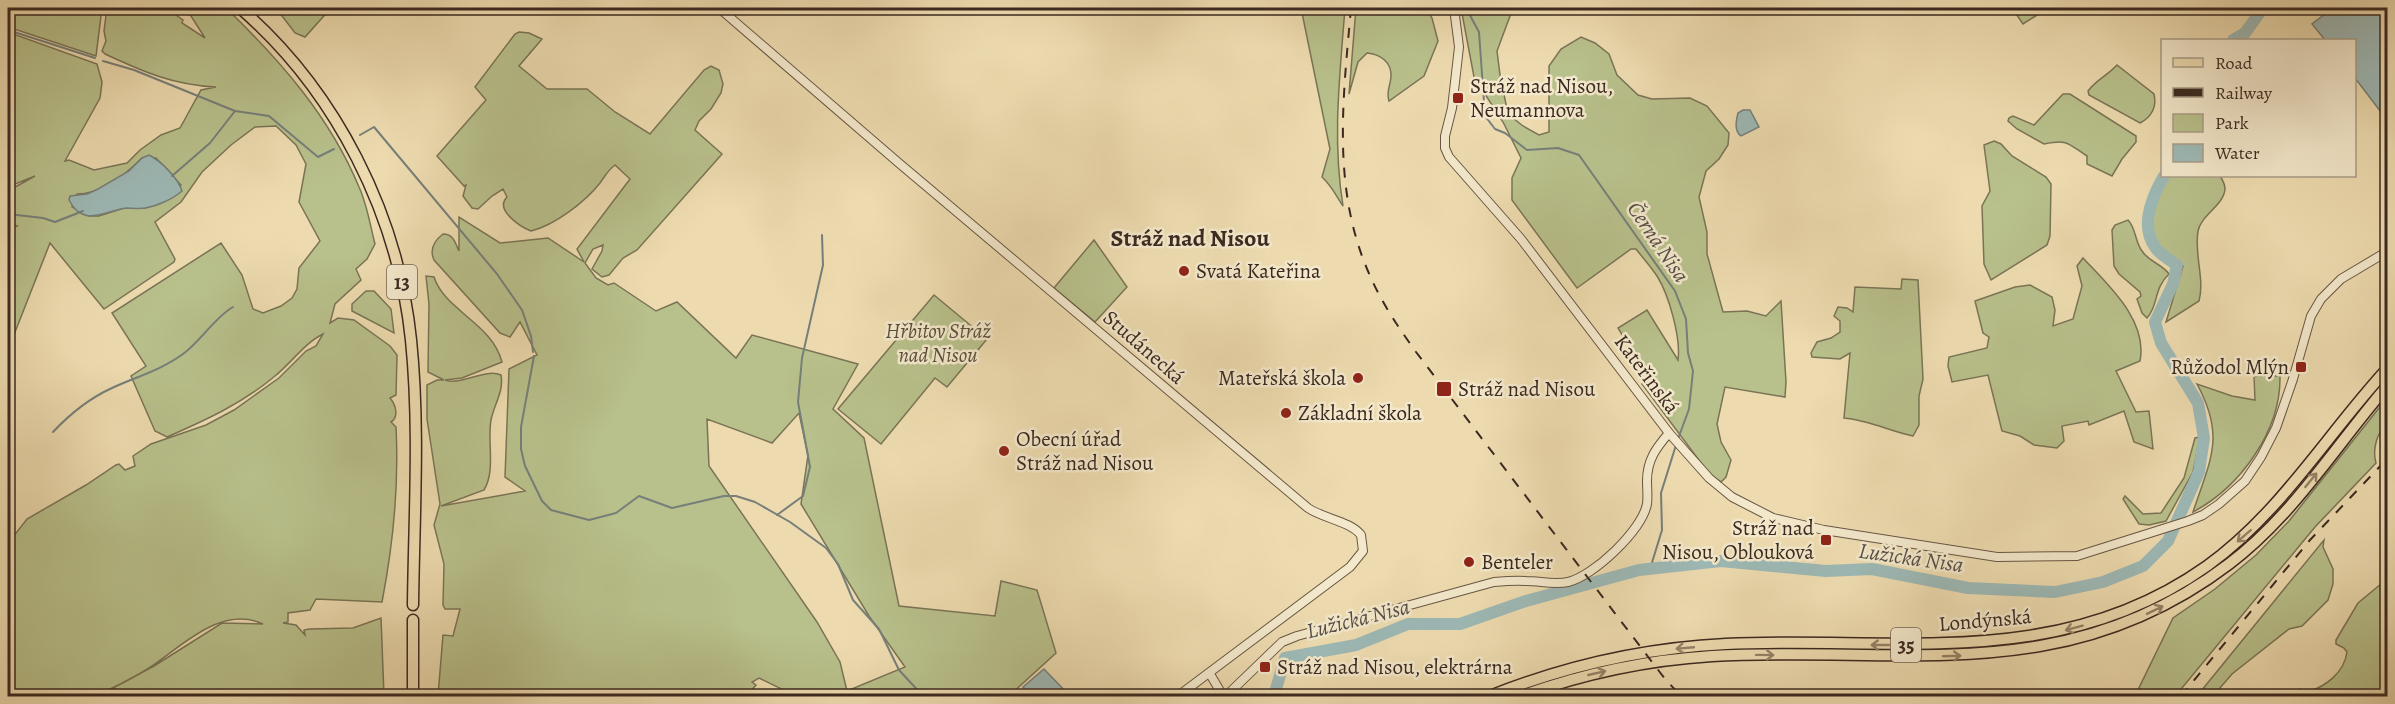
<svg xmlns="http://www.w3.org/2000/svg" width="2395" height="704" font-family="Alegreya,serif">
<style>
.green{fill:#b8c08b;stroke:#7a7456;stroke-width:1.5;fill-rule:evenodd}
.water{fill:#9db9b6;stroke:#767f7a;stroke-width:1.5}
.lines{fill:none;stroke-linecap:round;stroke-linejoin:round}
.stream{stroke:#767f7a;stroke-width:2}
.river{stroke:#9db9b6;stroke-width:12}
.tertiary-casing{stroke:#685644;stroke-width:10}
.primary-casing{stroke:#3b2921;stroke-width:13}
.trunk-casing{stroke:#3b2921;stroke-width:13}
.tertiary{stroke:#f3e8cb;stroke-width:8}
.primary{stroke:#eddbaf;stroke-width:10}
.trunk{stroke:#eddbaf;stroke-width:10}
.rail{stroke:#3b2921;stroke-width:2;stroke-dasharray:10 10;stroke-linecap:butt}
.oneway{stroke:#948268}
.poi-dot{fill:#8f2418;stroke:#f3e8cb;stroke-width:2}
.labels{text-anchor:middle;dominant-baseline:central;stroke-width:5;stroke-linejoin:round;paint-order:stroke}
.shield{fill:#f3e8cb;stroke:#726254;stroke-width:1.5}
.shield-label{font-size:20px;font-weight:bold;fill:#3b2921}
.poi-label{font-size:21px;fill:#3b2921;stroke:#f3e8cb;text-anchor:start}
.park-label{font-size:21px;font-style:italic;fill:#5a4f3c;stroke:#f3e8cb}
.street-label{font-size:21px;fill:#3b2921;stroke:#f3e8cb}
.water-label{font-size:22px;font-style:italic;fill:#544d46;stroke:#f3e8cb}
.quarter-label{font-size:24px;font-weight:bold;fill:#3b2921;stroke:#f3e8cb}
</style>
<rect width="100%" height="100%" fill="#eddbaf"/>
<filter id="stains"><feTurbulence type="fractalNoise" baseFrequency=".00333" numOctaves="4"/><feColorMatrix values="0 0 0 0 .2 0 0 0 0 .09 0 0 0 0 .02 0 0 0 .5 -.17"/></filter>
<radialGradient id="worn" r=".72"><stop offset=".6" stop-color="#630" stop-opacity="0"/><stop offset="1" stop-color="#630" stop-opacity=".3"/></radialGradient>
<g class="green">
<polygon points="8,8 102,8 96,56 8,27"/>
<path d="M 107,8 L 166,8 L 183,20 L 182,23 L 205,38 L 191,16 L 181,8 L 226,8 C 280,60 330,117 359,187 C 367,204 370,225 375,244 L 367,259 L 356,269 L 361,280 L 335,304 L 330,323 L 338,318 L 354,320 L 390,346 L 397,355 L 396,395 L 390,398 C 396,405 399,417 391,422 L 396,427 C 399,485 393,545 382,602 L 316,599 L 310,610 L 288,613 L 288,622 L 283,623 L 296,625 L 305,635 L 304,630 L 309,629 L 353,628 L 381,618 L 384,696 L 336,696 L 334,692 L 334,696 L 98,696 L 154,666 L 222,623 L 263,624 C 221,604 180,648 149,668 C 132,679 113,688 95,696 C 88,699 21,696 8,696 L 8,539 L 13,537 L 27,519 L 86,485 L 116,465 L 119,464 L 125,470 L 135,466 L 133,456 L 151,444 L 206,425 L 234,410 L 279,378 L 306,351 L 316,346 L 323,334 C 306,342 291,363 275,376 C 243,403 206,420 167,437 L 155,431 L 131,376 L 146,366 L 112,313 L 221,243 L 242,275 L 253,309 L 263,313 L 281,306 L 292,298 L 297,289 L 299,268 L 320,241 L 299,202 L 306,164 L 296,145 L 276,126 L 255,127 L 231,145 L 202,172 L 181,202 L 155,222 L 175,259 L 174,262 L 104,309 L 50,243 L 8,350 L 8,228 L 18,226 L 8,224 L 8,191 L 35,176 L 8,187 L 8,32 L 97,64 L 102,82 L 100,98 L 65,161 L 69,160 L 94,170 L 127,163 L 140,150 L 161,135 L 180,128 L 201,90 L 216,87 C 173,85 144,72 105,54 L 102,51 L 106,41 L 104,31 ZM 142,158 L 156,158 L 181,185 L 146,208 L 124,208 L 99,216 L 89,216 L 72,207 L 77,194 C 101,194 125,175 142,158 Z"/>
<polygon points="276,8 331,8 305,37 295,33"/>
<path d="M 1301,8 L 1345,8 C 1340,74 1332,139 1343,206 C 1336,196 1332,186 1322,177 L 1330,149 Z"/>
<path d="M 1356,8 L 1426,8 L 1432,18 L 1438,41 L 1424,76 L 1389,101 C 1386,92 1390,87 1391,77 C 1392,62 1380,54 1367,53 L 1358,62 L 1349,94 Z"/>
<path d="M 1461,8 L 1513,8 L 1497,51 L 1500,75 L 1508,114 L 1523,126 L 1539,135 L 1549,132 L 1549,66 L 1561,49 L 1581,37 L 1595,43 L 1609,54 L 1617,75 L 1638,95 L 1652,99 L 1690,98 L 1707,106 L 1729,133 L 1728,145 L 1719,159 L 1706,171 L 1699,197 L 1707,232 L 1707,254 L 1723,312 L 1747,311 L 1766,316 L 1781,301 L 1786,382 L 1785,397 L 1725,387 L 1717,424 L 1721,442 L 1731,460 L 1726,477 L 1721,482 L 1710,475 L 1642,384 L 1649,379 L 1618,328 L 1647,310 L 1678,360 C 1681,338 1669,295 1657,276 C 1651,267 1643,258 1636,249 L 1631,249 L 1577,288 L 1512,200 L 1512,178 L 1521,158 L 1503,122 L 1474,77 Z"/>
<polygon points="2012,8 2048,8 2023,24"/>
<path d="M 519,32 L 529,33 L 542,39 L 519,66 L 547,89 L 587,89 L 615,112 L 650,134 L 704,70 L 711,66 L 719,70 L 723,84 L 721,93 L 711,109 L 699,121 L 695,130 L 722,154 L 637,250 L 623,258 L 609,275 L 602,277 L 592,269 L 602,251 L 603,245 L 593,249 L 585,263 L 596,278 L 608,285 L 614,283 L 656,311 L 677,302 L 736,358 L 752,335 L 858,364 L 833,409 L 864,438 L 899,606 L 995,616 L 1001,581 L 1037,590 L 1056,653 L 1009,696 L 796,696 L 759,678 L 752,682 L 756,685 L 746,696 L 595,696 L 591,692 L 590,696 L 438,696 L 443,635 L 453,636 L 460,609 L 445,609 L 443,605 L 444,564 L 434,525 L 440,504 L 427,419 L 427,385 L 437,380 L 444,380 L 428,372 L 429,304 L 426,276 L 434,277 C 445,311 492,323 502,362 L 462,378 L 445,380 C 461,386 485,368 501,375 C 504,392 494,404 491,420 C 487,442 496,470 484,490 L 441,506 L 525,491 L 505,477 L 509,369 L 537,355 L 520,322 L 510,337 L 500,333 L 434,260 C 429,249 434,241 443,234 C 454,234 455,243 459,251 L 459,217 L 500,243 L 548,238 L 584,262 L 577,249 L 630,179 L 615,165 C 608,170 605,176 600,183 C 585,202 555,225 531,231 C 521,227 494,210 507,197 L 503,189 L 492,196 L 478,209 L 472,208 L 463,196 L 466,185 L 464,186 L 437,156 L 486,100 L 475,87 L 515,34 ZM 799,413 L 808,455 L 801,504 L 869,616 L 905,667 L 847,691 L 840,662 L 817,622 L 709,466 L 707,419 L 772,443 Z"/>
<path d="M 2117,65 L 2154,94 C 2157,106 2152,117 2140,123 L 2089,95 L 2088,91 C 2096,80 2108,75 2117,65 Z"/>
<path d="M 2063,94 L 2070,94 L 2136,136 L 2136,142 L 2122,159 L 2112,176 L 2087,164 L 2087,156 C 2067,143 2068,139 2044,144 L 2017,129 L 2008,121 L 2009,118 L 2013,116 L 2034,125 Z"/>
<polygon points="1994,141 2001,144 2012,156 2046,177 2051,184 2050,236 2047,245 1991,280 1984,264 1982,206 1990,191 1984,145"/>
<path d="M 2169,176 L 2220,176 C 2222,179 2225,185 2225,189 C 2224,205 2201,215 2198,231 C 2194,255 2205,279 2199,301 L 2166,322 L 2183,266 C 2176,259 2163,252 2158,243 C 2145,223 2158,193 2169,176 Z"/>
<path d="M 2128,220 C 2136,228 2135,242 2142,251 C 2149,262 2162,264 2169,274 C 2153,289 2159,305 2147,318 L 2142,313 L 2137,299 L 2141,296 L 2140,292 L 2119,274 L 2114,266 L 2112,230 L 2115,225 Z"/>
<polygon points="1094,240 1127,287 1095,322 1054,288"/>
<path d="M 2083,258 C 2108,285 2148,320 2140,361 L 2116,371 L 2136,412 L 2149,411 L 2153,449 L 2134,442 L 2124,411 L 2089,425 L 2088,421 L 2062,426 L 2064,441 L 2057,448 L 2034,445 L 2020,436 L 2002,431 L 1988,375 L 1952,382 L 1948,366 L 1949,357 L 1987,348 L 1989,337 L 1983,333 L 1975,301 L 2015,287 L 2030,285 L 2052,297 L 2055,310 L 2053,326 L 2073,319 L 2082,286 L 2077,266 Z"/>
<path d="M 1902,279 L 1918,280 L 1923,379 L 1919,396 L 1919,425 L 1913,436 C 1890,431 1868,420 1844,418 L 1850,353 L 1840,359 L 1812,357 L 1811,353 L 1817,342 L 1831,338 L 1840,332 L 1840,321 L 1834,316 L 1838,307 L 1847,308 L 1853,312 L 1855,287 L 1901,289 Z"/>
<polygon points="366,291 374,291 391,309 394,333 352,311 352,304"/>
<polygon points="934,295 987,339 947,387 935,378 881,444 838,409"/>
<path d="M 2254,376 L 2280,376 C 2281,431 2240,487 2193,512 C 2210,460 2226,437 2197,384 L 2232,396 L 2255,400 Z"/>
<path d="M 2387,398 L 2387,423 C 2377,433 2372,449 2376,463 L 2315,527 L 2177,694 L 2174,696 L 2135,696 L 2173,618 L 2215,589 L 2256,555 L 2289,521 Z"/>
<polygon points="2200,437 2193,472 2166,521 2149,525 2139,524 2123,499 2125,496 2143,514 2161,513 2184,478 2195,438"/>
<polygon points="2324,540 2323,547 2333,569 2333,584 2328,600 2302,626 2289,629 2232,674 2213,696 2197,696"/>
<path d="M 2387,579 L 2387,696 L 2285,696 L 2300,689 L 2308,692 C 2326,686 2344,673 2347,652 L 2344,648 L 2336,644 L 2336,640 L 2358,603 Z"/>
</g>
<g class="water">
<polygon points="2333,8 2387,8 2387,120 2355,78 2354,40 2325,40 2312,24"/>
<path d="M 1743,110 L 1750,110 L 1759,127 L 1741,136 C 1734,131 1736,121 1738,113 Z"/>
<path d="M 149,155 C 161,161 178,178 182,191 C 173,199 157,206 145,208 C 139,209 132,208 126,208 C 105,211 83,228 69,200 L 70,196 L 87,194 L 98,189 L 129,171 L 142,158 Z"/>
<polygon points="1044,669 1070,696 1032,696 1023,687"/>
</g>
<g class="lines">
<g class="stream">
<polyline points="1466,8 1479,32 1485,116 1495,129 1505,133 1527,150 1558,148 1579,155 1675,291 1686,319 1688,353 1693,371 1689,409 1678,439"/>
<polyline points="8,30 95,58"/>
<polyline points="103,61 134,70 235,111 269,116 318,157 334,149"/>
<polyline points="360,135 374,127 497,274 522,310 531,336 533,352"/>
<polyline points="172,176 210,143 235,111"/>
<polyline points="8,214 43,218 55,222 83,211"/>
<polyline points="534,356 521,427 521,449 525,466 542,501 551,510 589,520 616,513 639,496 672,508 724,496 736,496 755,502 790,522 826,548 838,564 853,600 879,629 899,670 923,696"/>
<path d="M 53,432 C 69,415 90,398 112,388 C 136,377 161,370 183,354 C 201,341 214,318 233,307"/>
<polyline points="777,515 803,496 810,467 798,402 802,358 823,265 822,235"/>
<polyline points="1650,569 1662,530 1661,493 1676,445"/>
<polyline points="1005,696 1013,693 1031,693"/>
</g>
<g class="river">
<polyline points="2233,40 2245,33 2263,8"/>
<path d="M 1274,696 L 1285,658 L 1356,645 L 1408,624 L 1460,624 L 1526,601 L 1639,570 L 1721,561 L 1826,571 L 1872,569 L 1968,588 L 2055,592 L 2103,582 L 2143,566 L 2168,541 L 2199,472 L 2204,438 L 2198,403 L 2161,343 L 2155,322 L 2173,284 L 2177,265 C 2170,260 2159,254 2155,247 C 2139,225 2153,195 2164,176"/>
</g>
<defs>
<g id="tertiary">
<path d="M 719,8 L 900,164 L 1308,508 C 1324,519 1350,521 1361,535 L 1363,551 L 1350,567 L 1178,696"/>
<polyline points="1454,8 1459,47 1452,108 1445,136 1445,148 1449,157 1521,239 1669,433 1709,478 1732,497 1773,518 1824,530 1997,557 2077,556 2188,521 2203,515 2219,504 2245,481 2261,457 2276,428 2293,379 2311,316 2321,299 2341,279 2388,251"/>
<polyline points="1210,674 1223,696"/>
<path d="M 1226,696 L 1282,642 L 1297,636 L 1494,582 C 1505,581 1516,580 1526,581 C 1540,581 1554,585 1568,582 C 1594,576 1642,530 1647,504 C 1648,497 1647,488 1647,481 C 1647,460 1656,448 1669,433"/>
</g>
<g id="primary">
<path d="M 240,8 C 336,91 398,214 411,340 C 420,428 414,517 413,605"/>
<polyline points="413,696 413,620"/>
</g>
<g id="trunk">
<path d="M 1490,696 C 1565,666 1645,648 1726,644 C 1895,636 2058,672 2207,566 C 2281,513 2327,434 2388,368"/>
<path d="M 1521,696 C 1582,674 1647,660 1712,656 C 1901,645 2063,690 2229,564 C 2293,516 2336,445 2388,385"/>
</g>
</defs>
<use href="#tertiary" class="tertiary-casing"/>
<use href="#primary" class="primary-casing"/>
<use href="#trunk" class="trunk-casing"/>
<use href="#tertiary" class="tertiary"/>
<use href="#primary" class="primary"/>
<use href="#trunk" class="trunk"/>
<g class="rail">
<path d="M 1351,8 C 1343,99 1331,191 1371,278 C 1383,305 1399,328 1416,352 L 1665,679 L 1681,696"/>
<polyline points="2181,696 2310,540 2388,458"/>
</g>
</g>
<defs><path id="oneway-shaft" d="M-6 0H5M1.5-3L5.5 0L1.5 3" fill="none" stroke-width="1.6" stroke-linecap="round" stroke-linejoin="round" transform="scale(1.5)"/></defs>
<g class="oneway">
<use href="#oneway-shaft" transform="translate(2311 480) rotate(-51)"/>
<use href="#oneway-shaft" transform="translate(2244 536) rotate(139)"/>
<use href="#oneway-shaft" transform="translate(2155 610) rotate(-26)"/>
<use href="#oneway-shaft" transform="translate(2074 628) rotate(165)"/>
<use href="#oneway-shaft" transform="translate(1880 645) rotate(-180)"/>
<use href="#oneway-shaft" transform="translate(1685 648) rotate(175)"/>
<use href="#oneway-shaft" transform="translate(1765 655) rotate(1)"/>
<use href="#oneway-shaft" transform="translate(1952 656) rotate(-2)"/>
<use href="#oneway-shaft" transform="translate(1597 673) rotate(-13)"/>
</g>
<g class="poi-dot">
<rect x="1452" y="92" width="12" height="12" rx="3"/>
<circle cx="1184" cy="271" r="6"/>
<rect x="2295" y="361" width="12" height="12" rx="3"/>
<circle cx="1358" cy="378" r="6"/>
<rect x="1436" y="381" width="16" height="16" rx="3"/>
<circle cx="1286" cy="413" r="6"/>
<circle cx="1004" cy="451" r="6"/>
<rect x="1820" y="534" width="12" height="12" rx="3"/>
<circle cx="1469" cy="562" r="6"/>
<rect x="1259" y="661" width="12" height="12" rx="3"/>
</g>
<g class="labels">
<g class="shield">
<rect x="387" y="265" width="30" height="34" rx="4.5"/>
<rect x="1891" y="628" width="30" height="34" rx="4.5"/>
</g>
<g class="shield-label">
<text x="402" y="282">13</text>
<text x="1906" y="645">35</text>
</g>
<g class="poi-label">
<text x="1470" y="86">Stráž nad Nisou,<tspan x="1470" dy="24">Neumannova</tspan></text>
<text x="1196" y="271">Svatá Kateřina</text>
<text x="2289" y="367" text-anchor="end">Růžodol Mlýn</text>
<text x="1346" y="378" text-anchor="end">Mateřská škola</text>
<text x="1458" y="389">Stráž nad Nisou</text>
<text x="1298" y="413">Základní škola</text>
<text x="1016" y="439">Obecní úřad<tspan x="1016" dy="24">Stráž nad Nisou</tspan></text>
<text x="1814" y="528" text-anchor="end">Stráž nad<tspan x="1814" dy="24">Nisou, Oblouková</tspan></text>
<text x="1481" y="562">Benteler</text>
<text x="1277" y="667">Stráž nad Nisou, elektrárna</text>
</g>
<g class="park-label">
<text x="938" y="331">Hřbitov Stráž<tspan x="938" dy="24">nad Nisou</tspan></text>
</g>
<g class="street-label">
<text transform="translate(1144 347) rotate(41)">Studánecká</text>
<text transform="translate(1647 374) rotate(53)">Kateřinská</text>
<text transform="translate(1985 620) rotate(-5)">Londýnská</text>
</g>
<g class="water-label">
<text transform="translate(1658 242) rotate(56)">Černá Nisa</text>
<text transform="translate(1911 558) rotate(8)">Lužická Nisa</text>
<text transform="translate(1358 619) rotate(-14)">Lužická Nisa</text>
</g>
<g class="quarter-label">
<text x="1190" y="238">Stráž nad Nisou</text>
</g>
</g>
<rect width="2395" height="704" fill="none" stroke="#eddbaf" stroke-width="30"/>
<rect x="9" y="9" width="2377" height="686" fill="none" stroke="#3b2921" stroke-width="3"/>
<rect x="15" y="15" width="2365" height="674" fill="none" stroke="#3b2921" stroke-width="1.5"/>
<rect x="2161" y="39" width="195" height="138" fill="#f3e8cb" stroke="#a99c87" stroke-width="1.5"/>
<rect x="2173" y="58" width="30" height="9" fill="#eddbaf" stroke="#a99c87" stroke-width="1.5"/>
<text x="2215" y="69" font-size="18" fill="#3b2921">Road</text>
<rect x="2173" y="88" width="30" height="9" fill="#3b2921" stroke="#a99c87" stroke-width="1.5"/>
<text x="2215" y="99" font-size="18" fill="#3b2921">Railway</text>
<rect x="2173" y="114" width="30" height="18" fill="#b8c08b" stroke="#a99c87" stroke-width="1.5"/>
<text x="2215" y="129" font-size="18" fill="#3b2921">Park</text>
<rect x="2173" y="144" width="30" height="18" fill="#9db9b6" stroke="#a99c87" stroke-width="1.5"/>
<text x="2215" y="159" font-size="18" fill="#3b2921">Water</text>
<rect width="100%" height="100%" filter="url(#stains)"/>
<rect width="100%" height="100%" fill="url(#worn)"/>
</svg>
